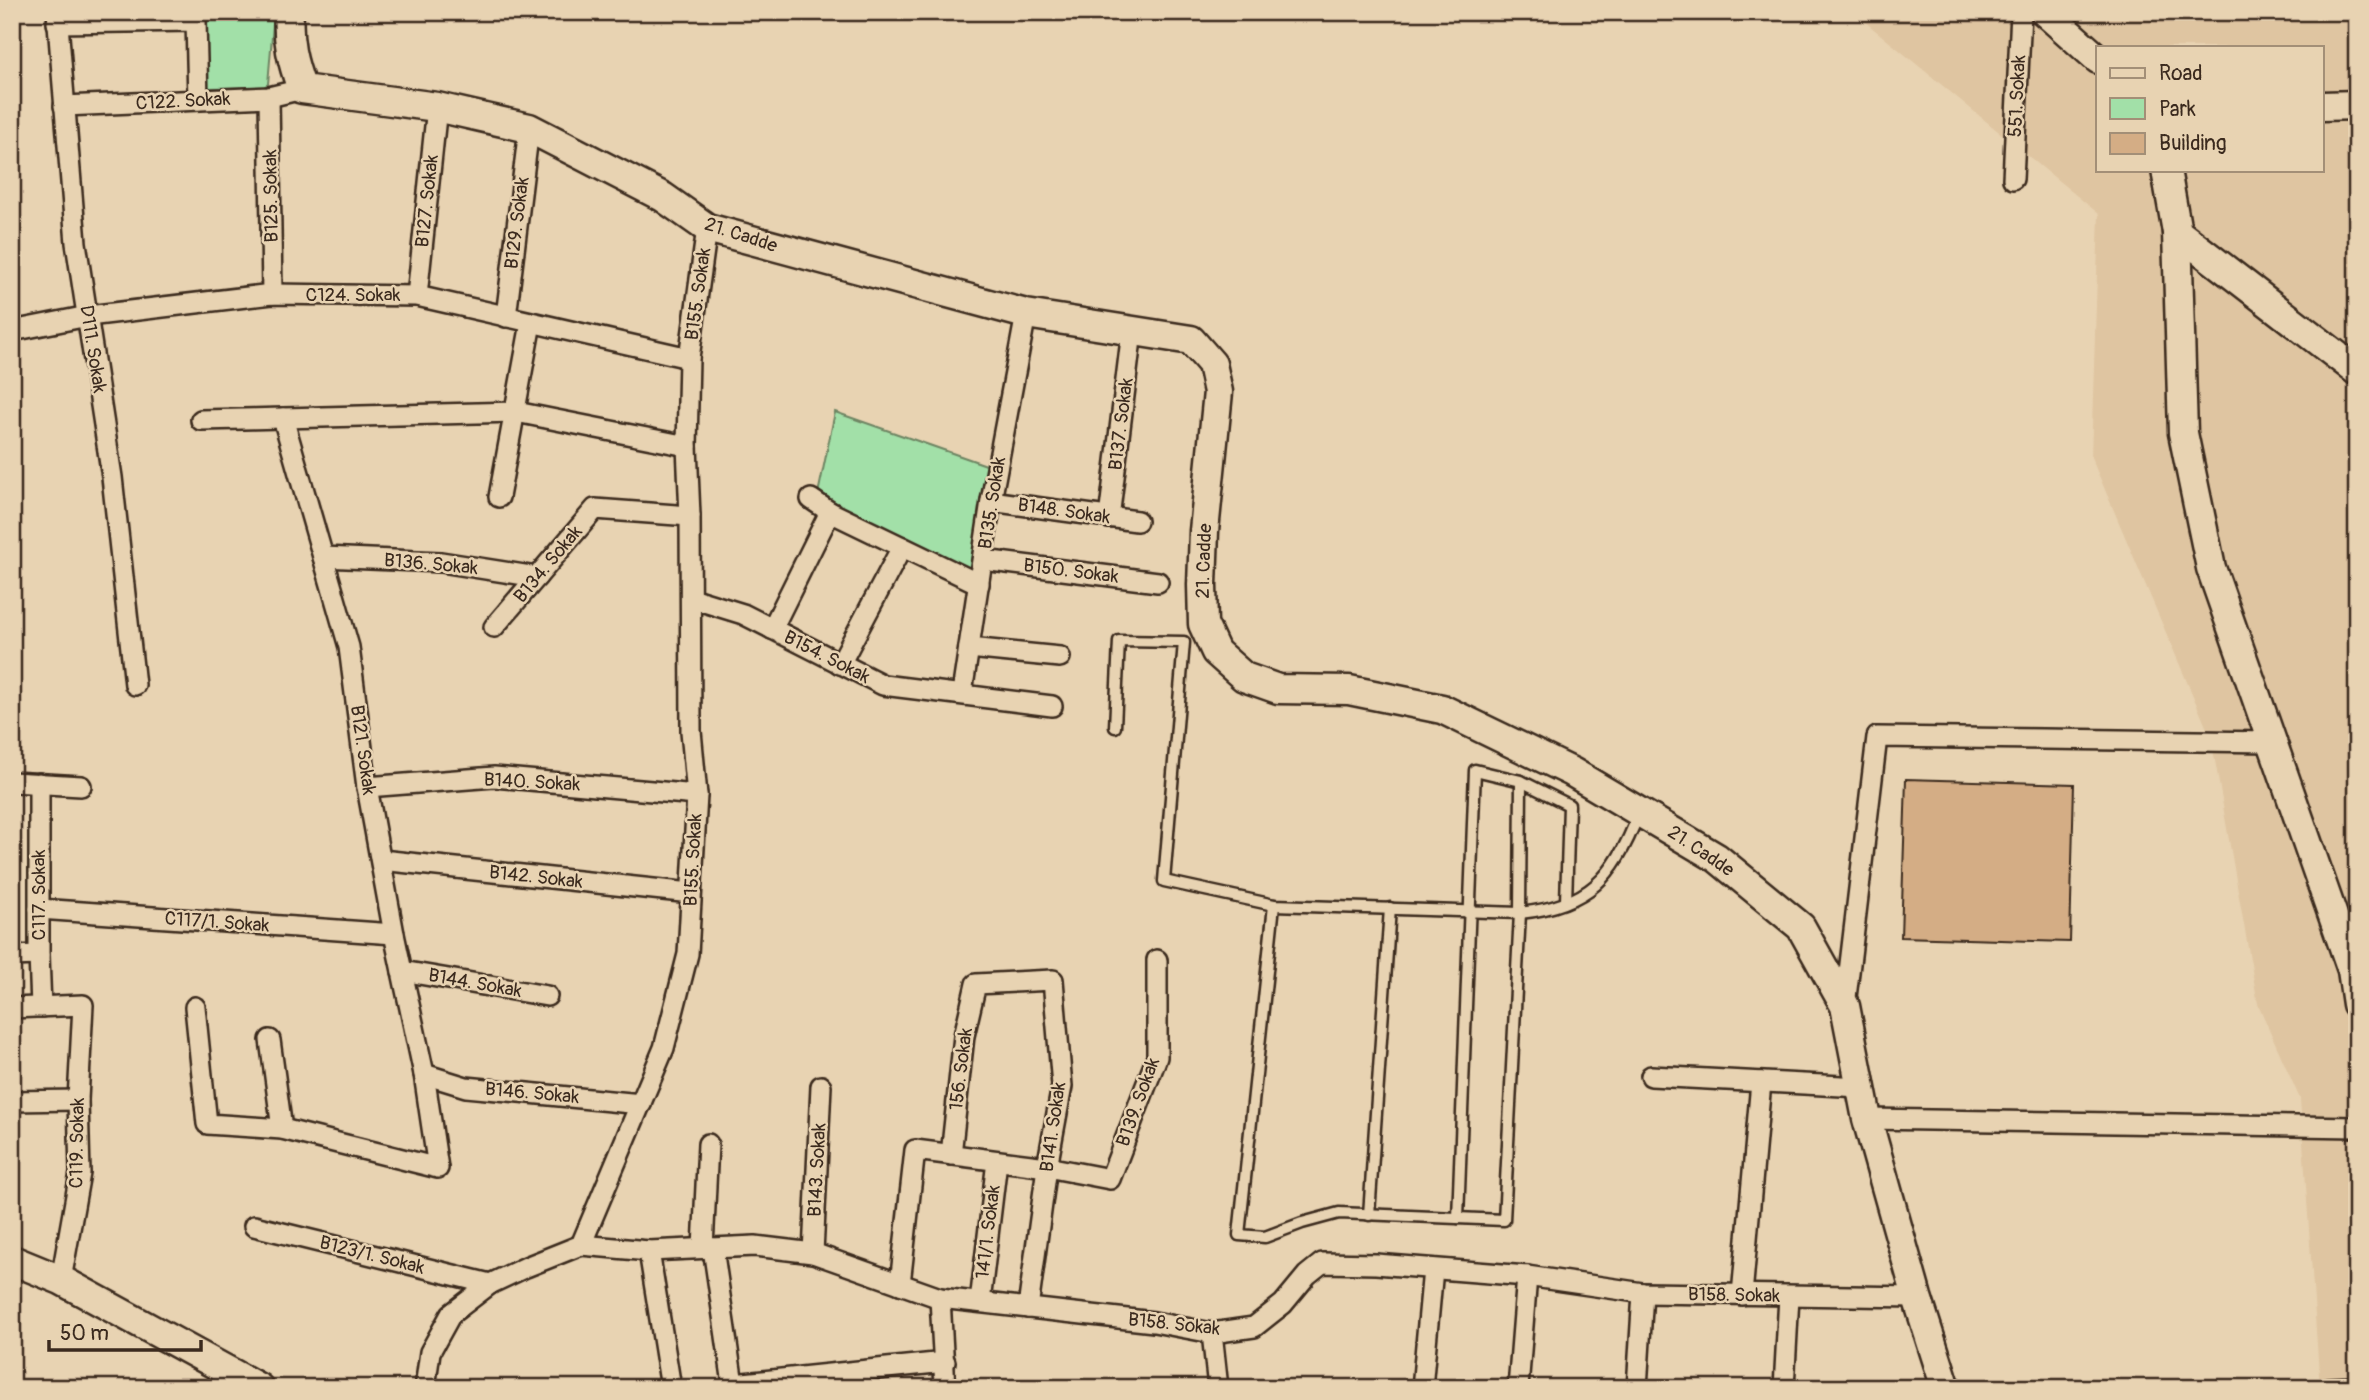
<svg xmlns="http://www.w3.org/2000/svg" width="2369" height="1400" font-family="Pangolin,sans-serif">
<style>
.built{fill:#dfc5a1;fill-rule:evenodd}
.green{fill:#a2e0a8;stroke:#6e8563;stroke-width:2}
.building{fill:#d4ad85;stroke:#3b2a1e;stroke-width:2}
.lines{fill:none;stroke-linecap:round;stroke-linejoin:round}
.lane-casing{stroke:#3b2a1e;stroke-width:15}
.street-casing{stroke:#3b2a1e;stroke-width:24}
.secondary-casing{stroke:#3b2a1e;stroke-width:33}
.lane{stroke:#e8d3b2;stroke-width:10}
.street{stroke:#e8d3b2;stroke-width:19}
.secondary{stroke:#e8d3b2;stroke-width:28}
.labels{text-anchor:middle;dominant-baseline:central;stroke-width:5;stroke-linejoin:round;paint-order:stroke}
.street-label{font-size:19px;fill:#3b2a1e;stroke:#e8d3b2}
</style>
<rect width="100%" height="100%" fill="#e8d3b2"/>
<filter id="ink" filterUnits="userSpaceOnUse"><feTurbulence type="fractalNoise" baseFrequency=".0143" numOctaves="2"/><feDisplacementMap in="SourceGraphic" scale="14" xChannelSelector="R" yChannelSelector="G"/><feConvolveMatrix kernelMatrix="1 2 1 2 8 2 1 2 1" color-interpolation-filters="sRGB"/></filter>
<g filter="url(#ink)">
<path class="built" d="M 1853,12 L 2357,12 L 2357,1388 L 2320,1388 L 2300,1099 L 2258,1004 L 2211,738 L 2091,457 L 2099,214 ZM 2098,47 L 2322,47 L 2322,170 L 2098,170 Z"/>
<g class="green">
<polygon points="192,12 274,12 268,84 264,87 206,88 205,13"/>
<polygon points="835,412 989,466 969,571 818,494"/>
</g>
<polygon class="building" points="1906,779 2074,784 2070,942 1901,937"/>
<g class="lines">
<defs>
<g id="lane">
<path d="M 1115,727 L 1119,641 L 1184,642 L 1164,881 L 1274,905 L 1520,913 C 1588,906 1615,877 1638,815"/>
<polyline points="1274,905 1239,1235 1265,1237 1302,1223 1339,1213 1504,1220 1520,913 1521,781"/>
<polyline points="1369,1215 1390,908"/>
<polyline points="1458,1218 1475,770 1521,781 1569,805 1566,902"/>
</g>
<g id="street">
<polyline points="57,12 76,243 112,477 135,685"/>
<polyline points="57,23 196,21 198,100"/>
<polyline points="269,97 272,294"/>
<polyline points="64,106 269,97 302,89"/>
<polyline points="2013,179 2021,12"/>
<polyline points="417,296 437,107"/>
<polyline points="506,317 529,128"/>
<polyline points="12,331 88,316 272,294 417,296 689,358"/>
<polyline points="283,418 516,412 687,446"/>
<polyline points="499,497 531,323"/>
<polyline points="811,499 830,512 979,584"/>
<polyline points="991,501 1137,521"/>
<polyline points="1109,518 1132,331"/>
<polyline points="323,557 441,562 537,577"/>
<polyline points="983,560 1158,582"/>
<polyline points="691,598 743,614 883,685 1052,706"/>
<polyline points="494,627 595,509 690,516"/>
<polyline points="772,629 830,512"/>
<polyline points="969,648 1060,657"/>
<polyline points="840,664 902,547"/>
<polyline points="962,693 991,501 1026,314"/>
<polyline points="12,782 81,786"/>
<polyline points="39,783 39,955 41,1007"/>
<polyline points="367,787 494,777 697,795"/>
<polyline points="381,860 691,893"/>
<polyline points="39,909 394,934"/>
<polyline points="12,956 39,955"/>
<polyline points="402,971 547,996"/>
<polyline points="1845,1006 1877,737 2272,742"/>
<polyline points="195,1007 207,1124 282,1129 438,1168 424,1074 394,934 367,787 349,647 283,418 201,420"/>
<polyline points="12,1008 83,1005 78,1100 80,1173 61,1280"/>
<polyline points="270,1040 282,1129"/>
<polyline points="424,1074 466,1087 641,1104"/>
<polyline points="1651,1076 1861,1087"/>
<polyline points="12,1101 78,1100"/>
<polyline points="1867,1119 2357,1127"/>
<polyline points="951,1155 964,1036 976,984 1053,980 1062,1086 1047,1167 1028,1308"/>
<polyline points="254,1226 490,1284"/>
<polyline points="581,1245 649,1251 755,1246 813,1253 940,1298 1154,1322 1212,1333 1254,1327 1283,1304 1307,1275 1322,1263 1376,1264 1527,1276 1643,1293 1917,1297"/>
<polyline points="703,1248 708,1144"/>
<polyline points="713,1248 733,1384 945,1362"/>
<polyline points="649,1251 671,1388"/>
<polyline points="813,1253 821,1086"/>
<polyline points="900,1284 915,1150 1047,1167 1110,1179 1157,1057 1157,960"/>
<polyline points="1742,1295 1761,1082"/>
<polyline points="940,1298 945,1388"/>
<polyline points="980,1302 997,1161"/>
<polyline points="1212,1333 1218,1388"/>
<polyline points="425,1388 430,1352 451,1314 490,1284 526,1267 581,1245 664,1048 688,954 697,795 691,731 690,516 687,446 689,358 707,228"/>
<polyline points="1422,1388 1433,1269"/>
<polyline points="1518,1388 1527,1276"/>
<polyline points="1637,1388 1643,1293"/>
<polyline points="1784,1388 1789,1296"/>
<polyline points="2329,1388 2357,1387"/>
</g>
<g id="secondary">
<path d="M 289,12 C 287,41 292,62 302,89 L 437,107 L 529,128 L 663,197 L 707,228 L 1026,314 L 1191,340 L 1212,364 L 1218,392 L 1204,531 L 1202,585 L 1203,624 L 1216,652 L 1244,677 L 1278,689 L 1349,690 L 1442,709 L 1572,772 L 1717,858 L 1801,927 L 1845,1006 L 1867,1119 L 1917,1297 L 1946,1388"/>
<polyline points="2045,12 2098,59"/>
<polyline points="2322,106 2357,105"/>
<polyline points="2166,170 2177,232 2357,371"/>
<polyline points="2177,232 2183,433 2211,568 2352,970 2357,1004"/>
<polyline points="12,1260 61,1280 259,1388"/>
</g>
</defs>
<use href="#lane" class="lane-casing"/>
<use href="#street" class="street-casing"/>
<use href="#secondary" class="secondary-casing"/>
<use href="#lane" class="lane"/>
<use href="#street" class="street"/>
<use href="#secondary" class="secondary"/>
</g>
</g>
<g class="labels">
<g class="street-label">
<text transform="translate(2017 96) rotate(-87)">551. Sokak</text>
<text transform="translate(183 101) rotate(-3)">C122. Sokak</text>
<text transform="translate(271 196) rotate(-91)">B125. Sokak</text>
<text transform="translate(427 201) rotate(-84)">B127. Sokak</text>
<text transform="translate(517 223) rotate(-83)">B129. Sokak</text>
<text transform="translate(741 235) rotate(18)">21. Cadde</text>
<text transform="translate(698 294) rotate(-82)">B155. Sokak</text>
<text x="353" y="295">C124. Sokak</text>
<text transform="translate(93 349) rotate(81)">D111. Sokak</text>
<text transform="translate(1121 424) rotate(-83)">B137. Sokak</text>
<text transform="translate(992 503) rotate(-81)">B135. Sokak</text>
<text transform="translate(1064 511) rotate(8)">B148. Sokak</text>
<text transform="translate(1204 561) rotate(-88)">21. Cadde</text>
<text transform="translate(431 564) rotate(5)">B136. Sokak</text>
<text transform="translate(548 564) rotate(-50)">B134. Sokak</text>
<text transform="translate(1071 571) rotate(7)">B150. Sokak</text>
<text transform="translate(827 657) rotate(27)">B154. Sokak</text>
<text transform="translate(363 750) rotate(82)">B121. Sokak</text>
<text transform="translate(532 782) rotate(3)">B140. Sokak</text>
<text transform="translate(1701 851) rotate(34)">21. Cadde</text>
<text transform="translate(693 860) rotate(-87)">B155. Sokak</text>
<text transform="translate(536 877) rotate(6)">B142. Sokak</text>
<text transform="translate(39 895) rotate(-90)">C117. Sokak</text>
<text transform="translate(217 922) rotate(4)">C117/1. Sokak</text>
<text transform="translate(475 983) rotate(10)">B144. Sokak</text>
<text transform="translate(961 1069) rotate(-83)">156. Sokak</text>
<text transform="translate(532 1093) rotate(5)">B146. Sokak</text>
<text transform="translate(1138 1102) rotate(-70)">B139. Sokak</text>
<text transform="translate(1053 1127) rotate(-82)">B141. Sokak</text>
<text transform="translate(77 1143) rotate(-89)">C119. Sokak</text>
<text transform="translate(817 1170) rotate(-87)">B143. Sokak</text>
<text transform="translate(988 1232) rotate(-83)">141/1. Sokak</text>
<text transform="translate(372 1255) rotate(14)">B123/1. Sokak</text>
<text transform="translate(1734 1295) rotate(1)">B158. Sokak</text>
<text transform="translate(1174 1324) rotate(6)">B158. Sokak</text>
</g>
</g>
<rect width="2369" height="1400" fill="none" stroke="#e8d3b2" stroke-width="42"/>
<rect x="21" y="21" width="2327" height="1358" fill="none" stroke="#3b2a1e" stroke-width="2.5" filter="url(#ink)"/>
<rect x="2096" y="46" width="228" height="126" fill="#e8d3b2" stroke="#a38f77" stroke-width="2"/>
<rect x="2110" y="68" width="35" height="10" fill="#e8d3b2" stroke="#a38f77" stroke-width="2"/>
<text x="2159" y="80" font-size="21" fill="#3b2a1e">Road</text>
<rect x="2110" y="98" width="35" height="21" fill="#a2e0a8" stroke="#a38f77" stroke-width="2"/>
<text x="2159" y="116" font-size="21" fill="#3b2a1e">Park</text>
<rect x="2110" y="133" width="35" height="21" fill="#d4ad85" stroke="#a38f77" stroke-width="2"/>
<text x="2159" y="150" font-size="21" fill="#3b2a1e">Building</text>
<path d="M49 1340v10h152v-10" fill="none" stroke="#3b2a1e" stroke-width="3.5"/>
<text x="60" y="1340" font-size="21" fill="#3b2a1e" stroke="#e8d3b2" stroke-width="5" paint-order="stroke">50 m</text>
</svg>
